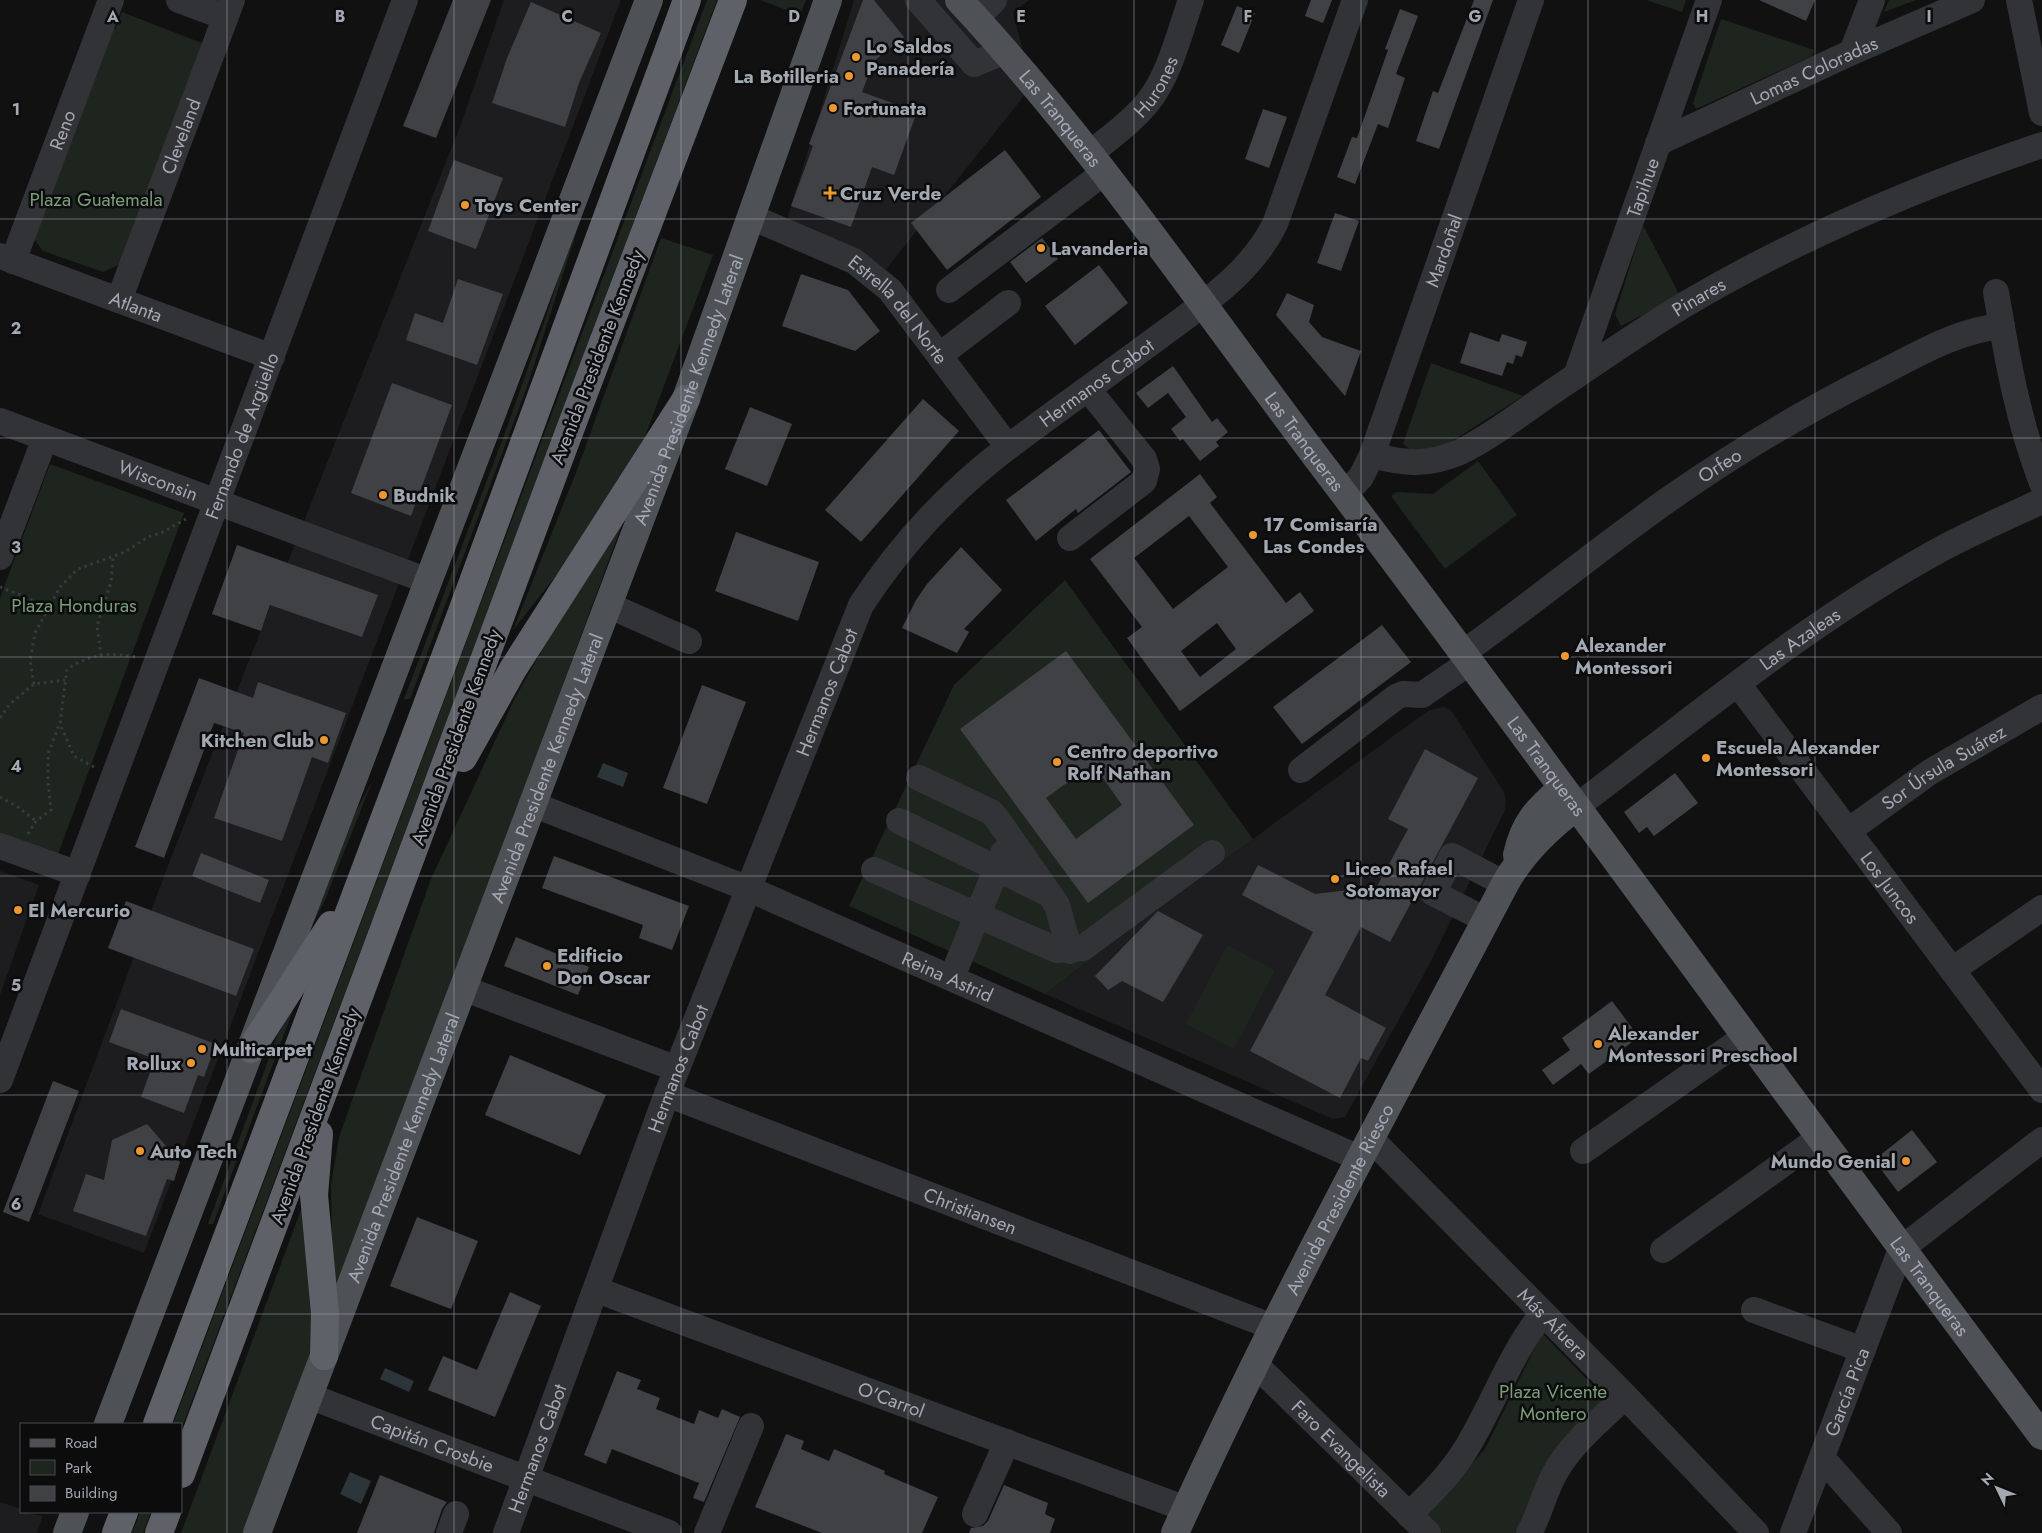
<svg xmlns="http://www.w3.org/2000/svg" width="2042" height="1533" font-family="Jost,sans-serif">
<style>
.built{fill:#1d1d1f}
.green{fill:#1d251e}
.water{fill:#2b353a}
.building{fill:#404145;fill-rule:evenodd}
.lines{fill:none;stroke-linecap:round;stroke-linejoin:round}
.path{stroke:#383a3e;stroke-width:3;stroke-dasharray:2.5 4;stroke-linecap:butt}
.minor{stroke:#323337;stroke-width:26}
.major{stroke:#4e5156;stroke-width:28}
.highway{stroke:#5e6268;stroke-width:28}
.grid{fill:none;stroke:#a3a9b3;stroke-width:1;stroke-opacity:0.55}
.poi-dot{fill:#ec9830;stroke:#0c0c0d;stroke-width:2}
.labels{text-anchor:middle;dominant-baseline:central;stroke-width:5;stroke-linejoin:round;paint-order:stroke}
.poi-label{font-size:19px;font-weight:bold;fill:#a3a9b3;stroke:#0c0c0d;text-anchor:start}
.street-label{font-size:19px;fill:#a3a9b3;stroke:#0c0c0d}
.park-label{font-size:19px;fill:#7b9d7a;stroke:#0c0c0d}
.grid-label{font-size:16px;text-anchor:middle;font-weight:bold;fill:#a3a9b3;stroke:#0c0c0d;stroke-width:5;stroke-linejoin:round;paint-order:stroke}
</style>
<rect width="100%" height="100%" fill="#111112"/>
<g class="built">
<polygon points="504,0 621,0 144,1253 38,1214 169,863 461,124"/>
<polygon points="854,0 1029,0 1013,13 1032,86 875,283 782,236"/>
<polygon points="1444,707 1451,710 1504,792 1506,802 1505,810 1429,965 1345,1117 1333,1119 1045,994 1145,918 1411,723 1430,710"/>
<polygon points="0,871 39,885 0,995"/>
<polygon points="0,1502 21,1509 21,1512 43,1516 37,1533 0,1533"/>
</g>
<g class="green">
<polygon points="707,0 717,0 181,1430 181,1424 173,1424"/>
<polygon points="760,0 806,0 800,15"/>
<polygon points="1646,0 1686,0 1682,12"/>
<polygon points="1889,0 1916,0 1884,12"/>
<polygon points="122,12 207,45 122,263 103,272 43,251 34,239 111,28 115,29"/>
<polygon points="1721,19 1814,50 1812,56 1696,109 1693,103"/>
<polygon points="589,193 527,387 410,699 404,699 506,430 548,311 576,223"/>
<polygon points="1643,225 1680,296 1621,326 1615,314"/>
<polygon points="661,238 713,255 643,442 594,528 513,630 577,470"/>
<polygon points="1431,363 1523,396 1435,452 1411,450 1403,444"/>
<polygon points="1478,461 1517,515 1445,569 1391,496 1397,492 1433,494"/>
<polygon points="50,464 184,513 57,857 0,836 0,598"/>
<polygon points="623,522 333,1306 331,1184 339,1137 431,879 514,700 556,625"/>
<polygon points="1065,580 1253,839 1145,918 1045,994 849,906 954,685"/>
<polygon points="372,782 325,900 313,923 355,813"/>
<polygon points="1227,945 1275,970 1234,1049 1186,1024"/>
<polygon points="295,1005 213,1224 208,1224 277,1036"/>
<polygon points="305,1199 314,1312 311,1359 243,1533 181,1533"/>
<polygon points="1542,1333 1606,1399 1526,1533 1442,1533 1426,1516 1485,1449"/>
<polygon points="140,1512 151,1512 143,1533 132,1533"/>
</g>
<g class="water">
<polygon points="603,763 628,773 623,787 597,777"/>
<polygon points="385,1368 414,1381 409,1392 380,1379"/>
<polygon points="350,1472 371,1481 361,1504 340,1494"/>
</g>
<g class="building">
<polygon points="453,0 491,0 436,138 403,126"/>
<polygon points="863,0 874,0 904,37 874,61 862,92 917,112 894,175 872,167 851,227 791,206 813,146 809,144"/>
<polygon points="1311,0 1332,0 1323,23 1305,16"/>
<polygon points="1474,0 1493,0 1439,149 1416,141 1433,91 1438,93"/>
<polygon points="1759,0 1815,0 1806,21"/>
<polygon points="531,2 601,33 579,83 565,127 492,103 507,58"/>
<polygon points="1237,6 1255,13 1239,53 1221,45"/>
<polygon points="1400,9 1418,16 1396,74 1405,78 1388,128 1378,124 1355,184 1337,177 1352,137 1357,138 1388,50 1385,49"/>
<polygon points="1263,109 1287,117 1269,168 1245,159"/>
<polygon points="1005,150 1041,197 947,270 911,223"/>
<polygon points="454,160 503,178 476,249 428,231"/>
<polygon points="1335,213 1359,221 1341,271 1317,263"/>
<polygon points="1042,238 1058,259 1026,283 1010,262"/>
<polygon points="1099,265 1128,303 1075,345 1045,306"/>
<polygon points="801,274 848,290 880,331 855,351 782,326"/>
<polygon points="458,279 503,294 477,365 406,340 415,313 443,323"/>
<polygon points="1287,293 1314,305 1309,322 1322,337 1361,351 1345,396 1276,315"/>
<polygon points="1470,332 1499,342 1502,334 1527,342 1522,357 1516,355 1513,364 1507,362 1502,376 1460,363"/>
<polygon points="1173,366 1212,422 1217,418 1228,432 1216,442 1219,446 1200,461 1183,439 1180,441 1171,429 1186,417 1168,393 1148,408 1136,393"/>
<polygon points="392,383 452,405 411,516 351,493"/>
<polygon points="923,399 959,431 861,542 825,510"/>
<polygon points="750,407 792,424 767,486 725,469"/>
<polygon points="1099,430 1131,472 1078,513 1076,509 1036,541 1006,500"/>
<path d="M 1200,474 L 1217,497 L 1210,503 L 1286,603 L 1300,592 L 1314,611 L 1180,711 L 1127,638 L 1142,627 L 1090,559 ZM 1189,516 L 1228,567 L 1173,609 L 1134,558 ZM 1217,623 L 1236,649 L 1200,677 L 1181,651 Z"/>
<polygon points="736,532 819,562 798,621 715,591"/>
<polygon points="237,545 378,595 362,637 270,605 261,631 212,614"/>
<polygon points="961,547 1002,590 964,629 969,632 957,653 902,628 916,600 927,584"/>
<polygon points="1382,625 1411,662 1302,744 1273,707"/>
<path d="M 1066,651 L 1194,825 L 1088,903 L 960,729 ZM 1093,764 L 1122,805 L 1076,839 L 1046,798 Z"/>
<polygon points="199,678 253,698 258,682 346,713 328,763 312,757 282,841 214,818 244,733 214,723 164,858 135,847"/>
<polygon points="702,685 746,702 707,804 663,788"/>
<polygon points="1425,749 1478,778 1390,942 1361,927 1325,995 1386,1028 1368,1061 1361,1058 1340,1098 1250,1051 1313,932 1242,895 1258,865 1315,894 1348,890 1369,901 1408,829 1388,819"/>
<polygon points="1675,773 1698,803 1654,836 1647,827 1639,833 1624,812"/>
<polygon points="201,853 269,880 260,903 192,876"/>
<polygon points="554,856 689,906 672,950 639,938 643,925 542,888"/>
<polygon points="126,901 254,949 236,996 108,948"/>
<polygon points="1158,911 1203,935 1163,1002 1122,981 1108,990 1095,976"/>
<polygon points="516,937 589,967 578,995 504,966"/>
<polygon points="1612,1001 1639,1037 1589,1074 1581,1064 1553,1085 1542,1070 1570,1050 1562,1038"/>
<polygon points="121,1009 216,1044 204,1077 198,1075 184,1113 141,1097 155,1059 109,1042"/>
<polygon points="510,1055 606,1095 580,1155 485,1115"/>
<polygon points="53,1081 79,1091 29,1222 3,1212"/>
<polygon points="147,1124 180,1162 174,1181 167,1179 146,1236 73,1211 86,1174 104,1180 112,1140"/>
<polygon points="1912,1130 1937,1162 1898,1192 1874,1160"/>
<polygon points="417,1217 478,1241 451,1309 390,1286"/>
<polygon points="510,1292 541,1306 495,1417 428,1390 443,1356 477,1370"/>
<polygon points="617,1371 641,1380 637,1389 660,1398 656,1409 694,1424 699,1410 718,1418 722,1409 740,1417 704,1502 693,1498 699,1483 612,1449 606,1464 584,1455"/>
<polygon points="786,1434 804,1441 801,1449 829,1461 834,1449 885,1471 884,1474 938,1497 922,1533 822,1533 755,1507"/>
<polygon points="380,1475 447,1502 442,1509 434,1533 357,1533"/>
<polygon points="1004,1485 1048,1503 1045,1514 1055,1519 1050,1533 969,1533 971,1528 983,1526 988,1521"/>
</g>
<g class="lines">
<g class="path">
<polyline points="0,587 26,597 48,610"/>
<polyline points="101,656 97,626 111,582 113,557"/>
<polyline points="34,684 30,661 35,633 60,587 78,569 125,552 148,537 163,532 186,519"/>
<polyline points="0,718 10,704 34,684 65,680"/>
<path d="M 94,767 L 74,756 L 60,724 L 67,669 C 91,654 108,652 135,657"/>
<polyline points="0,797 18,807 36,821"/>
<polyline points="28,834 36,821 51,810 48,781 48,754 59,725"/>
</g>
<g class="minor">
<polyline points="179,0 225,17"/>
<polyline points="918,0 974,64 1006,51"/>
<polyline points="2019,0 2042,113"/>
<polyline points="976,19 994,0"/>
<polyline points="1852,52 1872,0"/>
<path id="s1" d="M 1658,143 L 1852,52 L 1972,0"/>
<path id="s2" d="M 1091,153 C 1110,137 1132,122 1148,102 C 1170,74 1179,34 1191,0"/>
<path id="s3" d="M 751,217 L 854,261 L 890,290 L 1008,447"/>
<path id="s4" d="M 0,256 L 272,357"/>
<path id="s5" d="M 13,261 L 111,0"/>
<polyline points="949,290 1105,172"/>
<path d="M 1996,292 C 2007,358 2018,421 2042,483"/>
<path id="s6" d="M 119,300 L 232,0"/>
<polyline points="940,355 1008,303"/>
<path id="s7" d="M 1576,376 L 1709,0"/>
<path id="s8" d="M 0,421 L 428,581"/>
<path id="s9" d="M 1372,455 C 1405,464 1427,466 1460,452 C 1489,438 1516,417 1542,399 C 1589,367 1636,334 1684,305 C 1797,238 1917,187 2042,145"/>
<path id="s10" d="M 1344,495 L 1361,477 L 1372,455 L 1531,0"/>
<polyline points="1070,538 1144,481 1147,469 1144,459 1088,389"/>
<polyline points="0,557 45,438"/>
<polyline points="608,605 689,641"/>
<path id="s11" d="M 1463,653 C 1534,602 1601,547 1672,497 C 1738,451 1807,410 1879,374 C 1918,354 1958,330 2002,326"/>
<path id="s12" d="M 1738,684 L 2042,1090"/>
<polyline points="1301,770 1396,697 1403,694 1422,695 1470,662"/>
<polyline points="919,778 991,812 998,820 1057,905 1070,951"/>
<path id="s13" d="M 532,804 L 749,889 L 1359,1158"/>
<path id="s14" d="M 1576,807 C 1695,717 1812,619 1943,548 C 1975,531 2009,516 2042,501"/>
<polyline points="899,821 1047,893"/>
<path id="s15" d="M 1848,831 L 1930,772 L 2042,707"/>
<polyline points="0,846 78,874"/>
<polyline points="874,870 1057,950 1083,948 1212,853"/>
<polyline points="1486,920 1433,893 1452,856 1505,884"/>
<polyline points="1952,970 2042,908"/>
<polyline points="952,977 1003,853"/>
<polyline points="463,988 677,1069"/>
<path id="s16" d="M 0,1080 L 405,0"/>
<path id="s17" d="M 667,1094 L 1273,1327"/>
<path id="s18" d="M 1370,1138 L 1625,1396 L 1756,1533"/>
<polyline points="1583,1151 1745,1037"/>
<polyline points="1663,1250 1819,1138"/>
<path id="s19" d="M 597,1290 L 1186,1509"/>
<polyline points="1754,1310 1863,1350"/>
<path id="s20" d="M 1255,1364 L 1428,1533"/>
<path id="s21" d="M 309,1396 L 669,1533"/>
<polyline points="1822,1458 1889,1533"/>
<polyline points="975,1514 1007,1442"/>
<path d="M 1409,1515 C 1429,1495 1449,1476 1464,1452 C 1493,1406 1509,1355 1543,1313"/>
<polyline points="449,1533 456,1514"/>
<path id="s22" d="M 506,1533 L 667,1094 L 861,605 C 901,544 949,492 1007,448 C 1057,410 1109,374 1160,336 C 1203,304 1250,274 1275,224 L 1355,0"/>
<polyline points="707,1533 751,1426"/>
<path d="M 1529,1533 C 1540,1514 1544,1492 1555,1473 C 1571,1443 1601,1420 1625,1396"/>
<path id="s23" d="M 1793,1533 L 1901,1249 L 2042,1140"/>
</g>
<g class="major">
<path id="s24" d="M 959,0 C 1095,146 1206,312 1326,470 C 1568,790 1801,1116 2042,1436"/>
<path d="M 1517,855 C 1524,822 1538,809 1562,788"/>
<polyline points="108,1424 649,0"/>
<polyline points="67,1533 75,1512"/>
<path id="s25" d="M 257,1533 L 686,399 L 828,0"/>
<path id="s26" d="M 1175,1533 C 1275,1312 1392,1099 1505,884 C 1522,853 1548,828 1576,807"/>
</g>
<g class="highway">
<polyline points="463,758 513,669 686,399"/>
<polyline points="251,1049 331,925"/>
<polyline points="319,1134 314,1195 325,1313 324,1356"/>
<polyline points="157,1424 456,628 687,0"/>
<polyline points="181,1474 568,435 733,0"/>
<polyline points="116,1533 124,1512"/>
<polyline points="159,1533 167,1512"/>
</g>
</g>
<path class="grid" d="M 227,0 L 227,1533M 454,0 L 454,1533M 681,0 L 681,1533M 908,0 L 908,1533M 1134,0 L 1134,1533M 1361,0 L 1361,1533M 1588,0 L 1588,1533M 1815,0 L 1815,1533M 0,219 L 2042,219M 0,438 L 2042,438M 0,657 L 2042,657M 0,876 L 2042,876M 0,1095 L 2042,1095M 0,1314 L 2042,1314"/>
<g class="poi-dot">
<circle cx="856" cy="57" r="5"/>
<circle cx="849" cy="76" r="5"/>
<circle cx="833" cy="108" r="5"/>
<path d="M827.5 185.5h5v5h5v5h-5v5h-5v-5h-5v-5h5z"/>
<circle cx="465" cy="205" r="5"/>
<circle cx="1041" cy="248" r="5"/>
<circle cx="383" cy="495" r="5"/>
<circle cx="1253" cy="535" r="5"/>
<circle cx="1565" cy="656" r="5"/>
<circle cx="324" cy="740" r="5"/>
<circle cx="1706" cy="758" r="5"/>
<circle cx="1057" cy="762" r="5"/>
<circle cx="1335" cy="879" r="5"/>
<circle cx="18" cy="910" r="5"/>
<circle cx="547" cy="966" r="5"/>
<circle cx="1598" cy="1044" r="5"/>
<circle cx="202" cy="1049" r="5"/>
<circle cx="191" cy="1063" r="5"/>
<circle cx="140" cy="1151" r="5"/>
<circle cx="1906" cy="1161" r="5"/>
</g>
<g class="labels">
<g class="poi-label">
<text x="866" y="46">Lo Saldos<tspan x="866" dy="22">Panadería</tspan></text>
<text x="839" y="76" text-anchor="end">La Botilleria</text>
<text x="843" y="108">Fortunata</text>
<text x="840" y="193">Cruz Verde</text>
<text x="475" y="205">Toys Center</text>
<text x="1051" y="248">Lavanderia</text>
<text x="393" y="495">Budnik</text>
<text x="1263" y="524">17 Comisaría<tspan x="1263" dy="22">Las Condes</tspan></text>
<text x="1575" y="645">Alexander<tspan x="1575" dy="22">Montessori</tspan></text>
<text x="314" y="740" text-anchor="end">Kitchen Club</text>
<text x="1716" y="747">Escuela Alexander<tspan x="1716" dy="22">Montessori</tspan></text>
<text x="1067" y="751">Centro deportivo<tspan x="1067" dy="22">Rolf Nathan</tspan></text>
<text x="1345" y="868">Liceo Rafael<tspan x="1345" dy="22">Sotomayor</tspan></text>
<text x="28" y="910">El Mercurio</text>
<text x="557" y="955">Edificio<tspan x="557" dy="22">Don Oscar</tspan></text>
<text x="1608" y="1033">Alexander<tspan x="1608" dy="22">Montessori Preschool</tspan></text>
<text x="212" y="1049">Multicarpet</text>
<text x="181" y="1063" text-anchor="end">Rollux</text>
<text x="150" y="1151">Auto Tech</text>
<text x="1896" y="1161" text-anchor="end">Mundo Genial</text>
</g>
<g class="street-label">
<text stroke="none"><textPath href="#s1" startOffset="172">Lomas Coloradas</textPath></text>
<text stroke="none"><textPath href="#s2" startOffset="94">Hurones</textPath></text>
<text stroke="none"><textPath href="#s24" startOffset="156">Las Tranqueras</textPath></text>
<text stroke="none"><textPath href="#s5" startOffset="140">Reno</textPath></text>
<text stroke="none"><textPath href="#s6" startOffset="175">Cleveland</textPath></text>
<text stroke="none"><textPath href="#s7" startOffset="200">Tapihue</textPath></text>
<text stroke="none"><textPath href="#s10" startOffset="266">Mardoñal</textPath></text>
<text stroke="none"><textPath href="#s9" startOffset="375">Pinares</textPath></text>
<text stroke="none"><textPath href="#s4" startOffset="145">Atlanta</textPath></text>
<text stroke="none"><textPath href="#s3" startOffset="178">Estrella del Norte</textPath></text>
<text transform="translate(597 357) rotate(-69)">Avenida Presidente Kennedy</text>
<text stroke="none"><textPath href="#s22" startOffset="1320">Hermanos Cabot</textPath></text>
<text stroke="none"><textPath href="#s25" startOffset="1222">Avenida Presidente Kennedy Lateral</textPath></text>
<text stroke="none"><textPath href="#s16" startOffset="688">Fernando de Argüello</textPath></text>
<text stroke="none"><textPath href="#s24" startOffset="561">Las Tranqueras</textPath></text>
<text stroke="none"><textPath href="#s11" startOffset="318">Orfeo</textPath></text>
<text stroke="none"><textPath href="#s8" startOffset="169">Wisconsin</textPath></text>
<text stroke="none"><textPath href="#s14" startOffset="280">Las Azaleas</textPath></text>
<text stroke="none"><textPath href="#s22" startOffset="900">Hermanos Cabot</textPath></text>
<text transform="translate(456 737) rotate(-70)">Avenida Presidente Kennedy</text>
<text stroke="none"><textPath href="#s24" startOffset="966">Las Tranqueras</textPath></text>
<text stroke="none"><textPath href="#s15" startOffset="115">Sor Úrsula Suárez</textPath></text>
<text stroke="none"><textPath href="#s25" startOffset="818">Avenida Presidente Kennedy Lateral</textPath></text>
<text stroke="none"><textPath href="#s12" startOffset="254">Los Juncos</textPath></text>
<text stroke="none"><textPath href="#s13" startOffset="450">Reina Astrid</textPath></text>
<text stroke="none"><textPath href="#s22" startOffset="495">Hermanos Cabot</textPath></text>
<text transform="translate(315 1116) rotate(-70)">Avenida Presidente Kennedy</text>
<text stroke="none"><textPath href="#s25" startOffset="412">Avenida Presidente Kennedy Lateral</textPath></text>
<text stroke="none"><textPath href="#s26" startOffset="372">Avenida Presidente Riesco</textPath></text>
<text stroke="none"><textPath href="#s17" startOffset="325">Christiansen</textPath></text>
<text stroke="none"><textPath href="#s24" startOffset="1612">Las Tranqueras</textPath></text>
<text stroke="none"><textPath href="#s18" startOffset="261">Más Afuera</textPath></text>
<text stroke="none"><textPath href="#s23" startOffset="151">García Pica</textPath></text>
<text stroke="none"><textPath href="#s19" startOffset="314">O'Carrol</textPath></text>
<text stroke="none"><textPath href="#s21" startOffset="132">Capitán Crosbie</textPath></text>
<text stroke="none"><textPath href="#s22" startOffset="90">Hermanos Cabot</textPath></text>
<text stroke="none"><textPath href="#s20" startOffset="121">Faro Evangelista</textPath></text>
</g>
<g class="park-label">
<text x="96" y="199">Plaza Guatemala</text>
<text x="74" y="605">Plaza Honduras</text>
<text x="1553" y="1391">Plaza Vicente<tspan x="1553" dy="22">Montero</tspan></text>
</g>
</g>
<g class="grid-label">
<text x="113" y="22">A</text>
<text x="340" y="22">B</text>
<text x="567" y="22">C</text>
<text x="794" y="22">D</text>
<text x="1021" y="22">E</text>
<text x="1248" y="22">F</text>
<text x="1475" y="22">G</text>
<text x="1702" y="22">H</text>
<text x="1929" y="22">I</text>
<text x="16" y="115">1</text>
<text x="16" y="334">2</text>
<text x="16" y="553">3</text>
<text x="16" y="772">4</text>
<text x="16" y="991">5</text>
<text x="16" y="1210">6</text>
</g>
<rect x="20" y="1423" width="162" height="90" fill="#0c0c0d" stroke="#484b4f"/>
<rect x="30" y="1439" width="25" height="8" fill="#4e5156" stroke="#484b4f"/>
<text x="65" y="1448" font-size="15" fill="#a3a9b3">Road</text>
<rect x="30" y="1460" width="25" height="15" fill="#1d251e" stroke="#484b4f"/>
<text x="65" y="1473" font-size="15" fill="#a3a9b3">Park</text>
<rect x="30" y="1486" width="25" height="15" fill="#404145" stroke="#484b4f"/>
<text x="65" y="1498" font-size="15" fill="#a3a9b3">Building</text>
<g transform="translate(1997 1488) rotate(313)" stroke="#0c0c0d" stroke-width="4" paint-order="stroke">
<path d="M0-4L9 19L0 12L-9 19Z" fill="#a3a9b3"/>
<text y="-8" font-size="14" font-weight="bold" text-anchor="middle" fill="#a3a9b3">N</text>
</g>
</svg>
